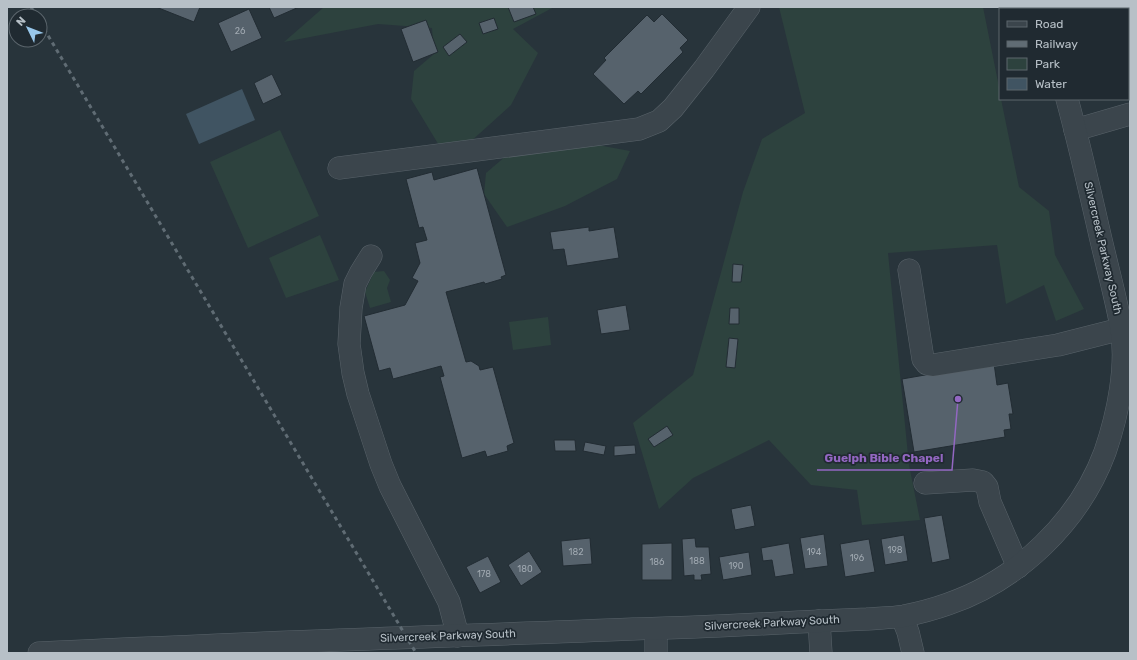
<svg xmlns="http://www.w3.org/2000/svg" width="1137" height="660" font-family="Rubik,sans-serif">
<style>
.green{fill:#2d423e}
.water{fill:#405462}
.building{fill:#56626c;stroke:#222c33}
.lines{fill:none;stroke-linecap:round;stroke-linejoin:round}
.minor-casing{stroke:#59636a;stroke-width:23}
.minor{stroke:#3b454c;stroke-width:22}
.rail{stroke:#606c74;stroke-width:3;stroke-dasharray:4 4;stroke-linecap:butt}
.labels{text-anchor:middle;dominant-baseline:central;stroke-width:3.5;stroke-linejoin:round;paint-order:stroke}
.number-label{font-size:9px;fill:#9fa8b0}
.street-label{font-size:11px;fill:#b7c0c7;stroke:#202a31}
.leader{fill:none;stroke:#9367c2;stroke-width:1.5}
.callout-dot{fill:#9367c2;stroke:#202a31;stroke-width:1.5}
.callout-label{font-size:12px;text-anchor:middle;font-weight:bold;fill:#9367c2;stroke:#202a31;stroke-width:3.5;stroke-linejoin:round;paint-order:stroke}
</style>
<rect width="100%" height="100%" fill="#28343b"/>
<g class="green">
<polygon points="324,7 554,7 513,29 538,53 511,105 469,143 443,152 411,99 414,71 434,54 432,28 378,24 284,42"/>
<polygon points="779,7 983,7 1000,92 1000,99 1001,99 1019,187 1049,211 1055,255 1084,309 1056,321 1044,285 1006,304 997,245 888,253 909,465 920,520 862,525 857,490 811,485 769,440 693,478 659,509 633,423 693,375 743,192 762,139 805,113"/>
<polygon points="1073,7 1130,7 1130,76 1128,76 1128,9 1074,9"/>
<polygon points="280,130 319,216 248,248 210,162"/>
<polygon points="533,133 630,151 617,179 565,206 507,227 484,194 486,173"/>
<polygon points="320,235 339,280 286,298 269,258"/>
<polygon points="384,271 390,280 387,288 391,302 370,308 365,292 374,272"/>
<polygon points="548,317 551,345 513,350 509,322"/>
</g>
<polygon class="water" points="242,89 255,120 199,144 186,114"/>
<g class="building">
<polygon points="156,7 200,7 194,22"/>
<polygon points="269,7 299,7 274,18"/>
<polygon points="508,7 533,7 536,14 514,22"/>
<polygon points="249,9 262,38 231,52 218,23"/>
<polygon points="662,14 688,40 680,48 683,52 641,94 638,91 624,104 593,74 606,60 604,58 647,15 654,22"/>
<polygon points="494,18 498,29 483,34 479,23"/>
<polygon points="426,20 438,52 413,62 401,29"/>
<polygon points="460,34 467,42 449,56 443,47"/>
<polygon points="272,74 282,95 263,104 254,83"/>
<polygon points="477,168 506,275 501,277 502,279 485,284 484,282 446,292 466,362 471,361 479,366 480,370 493,367 514,443 507,446 508,451 487,457 485,451 462,458 440,377 444,376 441,366 393,379 390,368 379,371 364,316 405,305 418,281 412,278 420,263 415,243 427,240 423,227 419,228 406,179 432,172 434,180"/>
<polygon points="589,227 589,231 614,227 619,258 567,266 564,249 553,250 550,232"/>
<polygon points="733,264 743,265 741,282 732,282"/>
<polygon points="626,305 630,330 601,334 597,310"/>
<polygon points="730,308 739,308 739,324 729,324"/>
<polygon points="729,338 738,339 735,368 726,367"/>
<polygon points="994,363 997,385 1008,383 1013,414 1009,414 1011,429 1004,430 1005,437 914,452 902,379"/>
<polygon points="667,426 673,435 654,447 648,439"/>
<polygon points="554,440 575,440 576,451 555,451"/>
<polygon points="585,442 606,446 604,455 583,451"/>
<polygon points="635,445 636,454 614,456 614,446"/>
<polygon points="751,505 755,526 735,530 731,509"/>
<polygon points="942,515 950,559 932,563 924,518"/>
<polygon points="824,534 828,566 805,569 800,538"/>
<polygon points="904,535 908,561 885,565 881,539"/>
<polygon points="590,538 592,564 563,566 561,541"/>
<polygon points="695,538 696,547 709,547 711,574 701,575 702,580 694,580 694,575 684,576 682,539"/>
<polygon points="869,539 875,572 845,577 840,544"/>
<polygon points="672,543 672,580 642,580 642,544"/>
<polygon points="789,543 794,574 775,577 772,560 763,561 761,548"/>
<polygon points="529,551 542,572 521,586 508,565"/>
<polygon points="749,552 752,575 723,580 719,557"/>
<polygon points="488,556 501,582 480,593 466,567"/>
</g>
<g class="lines">
<defs>
<g id="minor">
<polyline points="1043,7 1044,9"/>
<polyline points="1075,130 1130,114"/>
<polyline points="339,168 639,129 659,121 673,108 704,69 749,7"/>
<polyline points="371,256 361,272 355,284 351,308 349,344 353,373 358,394 381,464 390,486 449,602 458,636"/>
<polyline points="909,270 923,359 927,364 933,365 1058,345 1121,329"/>
<polyline points="925,483 973,480 983,482 987,487 990,502 1018,567"/>
<polyline points="902,617 908,632 913,653"/>
<polyline points="819,621 821,653"/>
<polyline points="656,629 656,653"/>
<path d="M 39,653 C 237,643 435,637 633,629 C 689,628 744,625 799,622 C 821,621 844,620 867,619 C 879,618 892,618 904,616 C 919,613 934,609 948,604 C 1018,580 1079,522 1105,452 C 1118,414 1128,366 1121,326 C 1115,294 1106,262 1099,231 C 1089,187 1079,143 1067,99"/>
</g>
</defs>
<use href="#minor" class="minor-casing"/>
<use href="#minor" class="minor"/>
<g class="rail">
<polyline points="31,7 36,16"/>
<polyline points="40,22 416,653"/>
</g>
</g>
<g class="labels">
<g class="number-label">
<text x="240" y="31">26</text>
<text x="895" y="550">198</text>
<text x="576" y="552">182</text>
<text x="814" y="552">194</text>
<text x="857" y="558">196</text>
<text x="697" y="561">188</text>
<text x="657" y="562">186</text>
<text x="736" y="566">190</text>
<text x="525" y="569">180</text>
<text x="484" y="574">178</text>
</g>
<g class="street-label">
<text transform="translate(1103 248) rotate(77)">Silvercreek Parkway South</text>
<text transform="translate(772 623) rotate(-3)">Silvercreek Parkway South</text>
<text transform="translate(448 636) rotate(-2)">Silvercreek Parkway South</text>
</g>
</g>
<path class="leader" d="M958 399L952 470H817"/>
<circle class="callout-dot" cx="958" cy="399" r="4"/>
<g class="callout-label">
<text x="884" y="462">Guelph Bible Chapel</text>
</g>
<rect width="1137" height="660" fill="none" stroke="#b7c0c7" stroke-width="16"/>
<rect x="999" y="8" width="130" height="92" fill="#202a31" stroke="#5c666d"/>
<rect x="1007" y="21" width="20" height="6" fill="#3b454c" stroke="#5c666d"/>
<text x="1035" y="28" font-size="12" fill="#b7c0c7">Road</text>
<rect x="1007" y="41" width="20" height="6" fill="#606c74" stroke="#5c666d"/>
<text x="1035" y="48" font-size="12" fill="#b7c0c7">Railway</text>
<rect x="1007" y="58" width="20" height="12" fill="#2d423e" stroke="#5c666d"/>
<text x="1035" y="68" font-size="12" fill="#b7c0c7">Park</text>
<rect x="1007" y="78" width="20" height="12" fill="#405462" stroke="#5c666d"/>
<text x="1035" y="88" font-size="12" fill="#b7c0c7">Water</text>
<g transform="translate(28 28) rotate(313)"><circle r="19" fill="#202a31" stroke="#5c666d"/>
<path d="M0-3L7 15L0 10L-7 15Z" fill="#98c7eb"/>
<text y="-6" font-size="11" font-weight="bold" text-anchor="middle" fill="#b7c0c7">N</text>
</g>
</svg>
